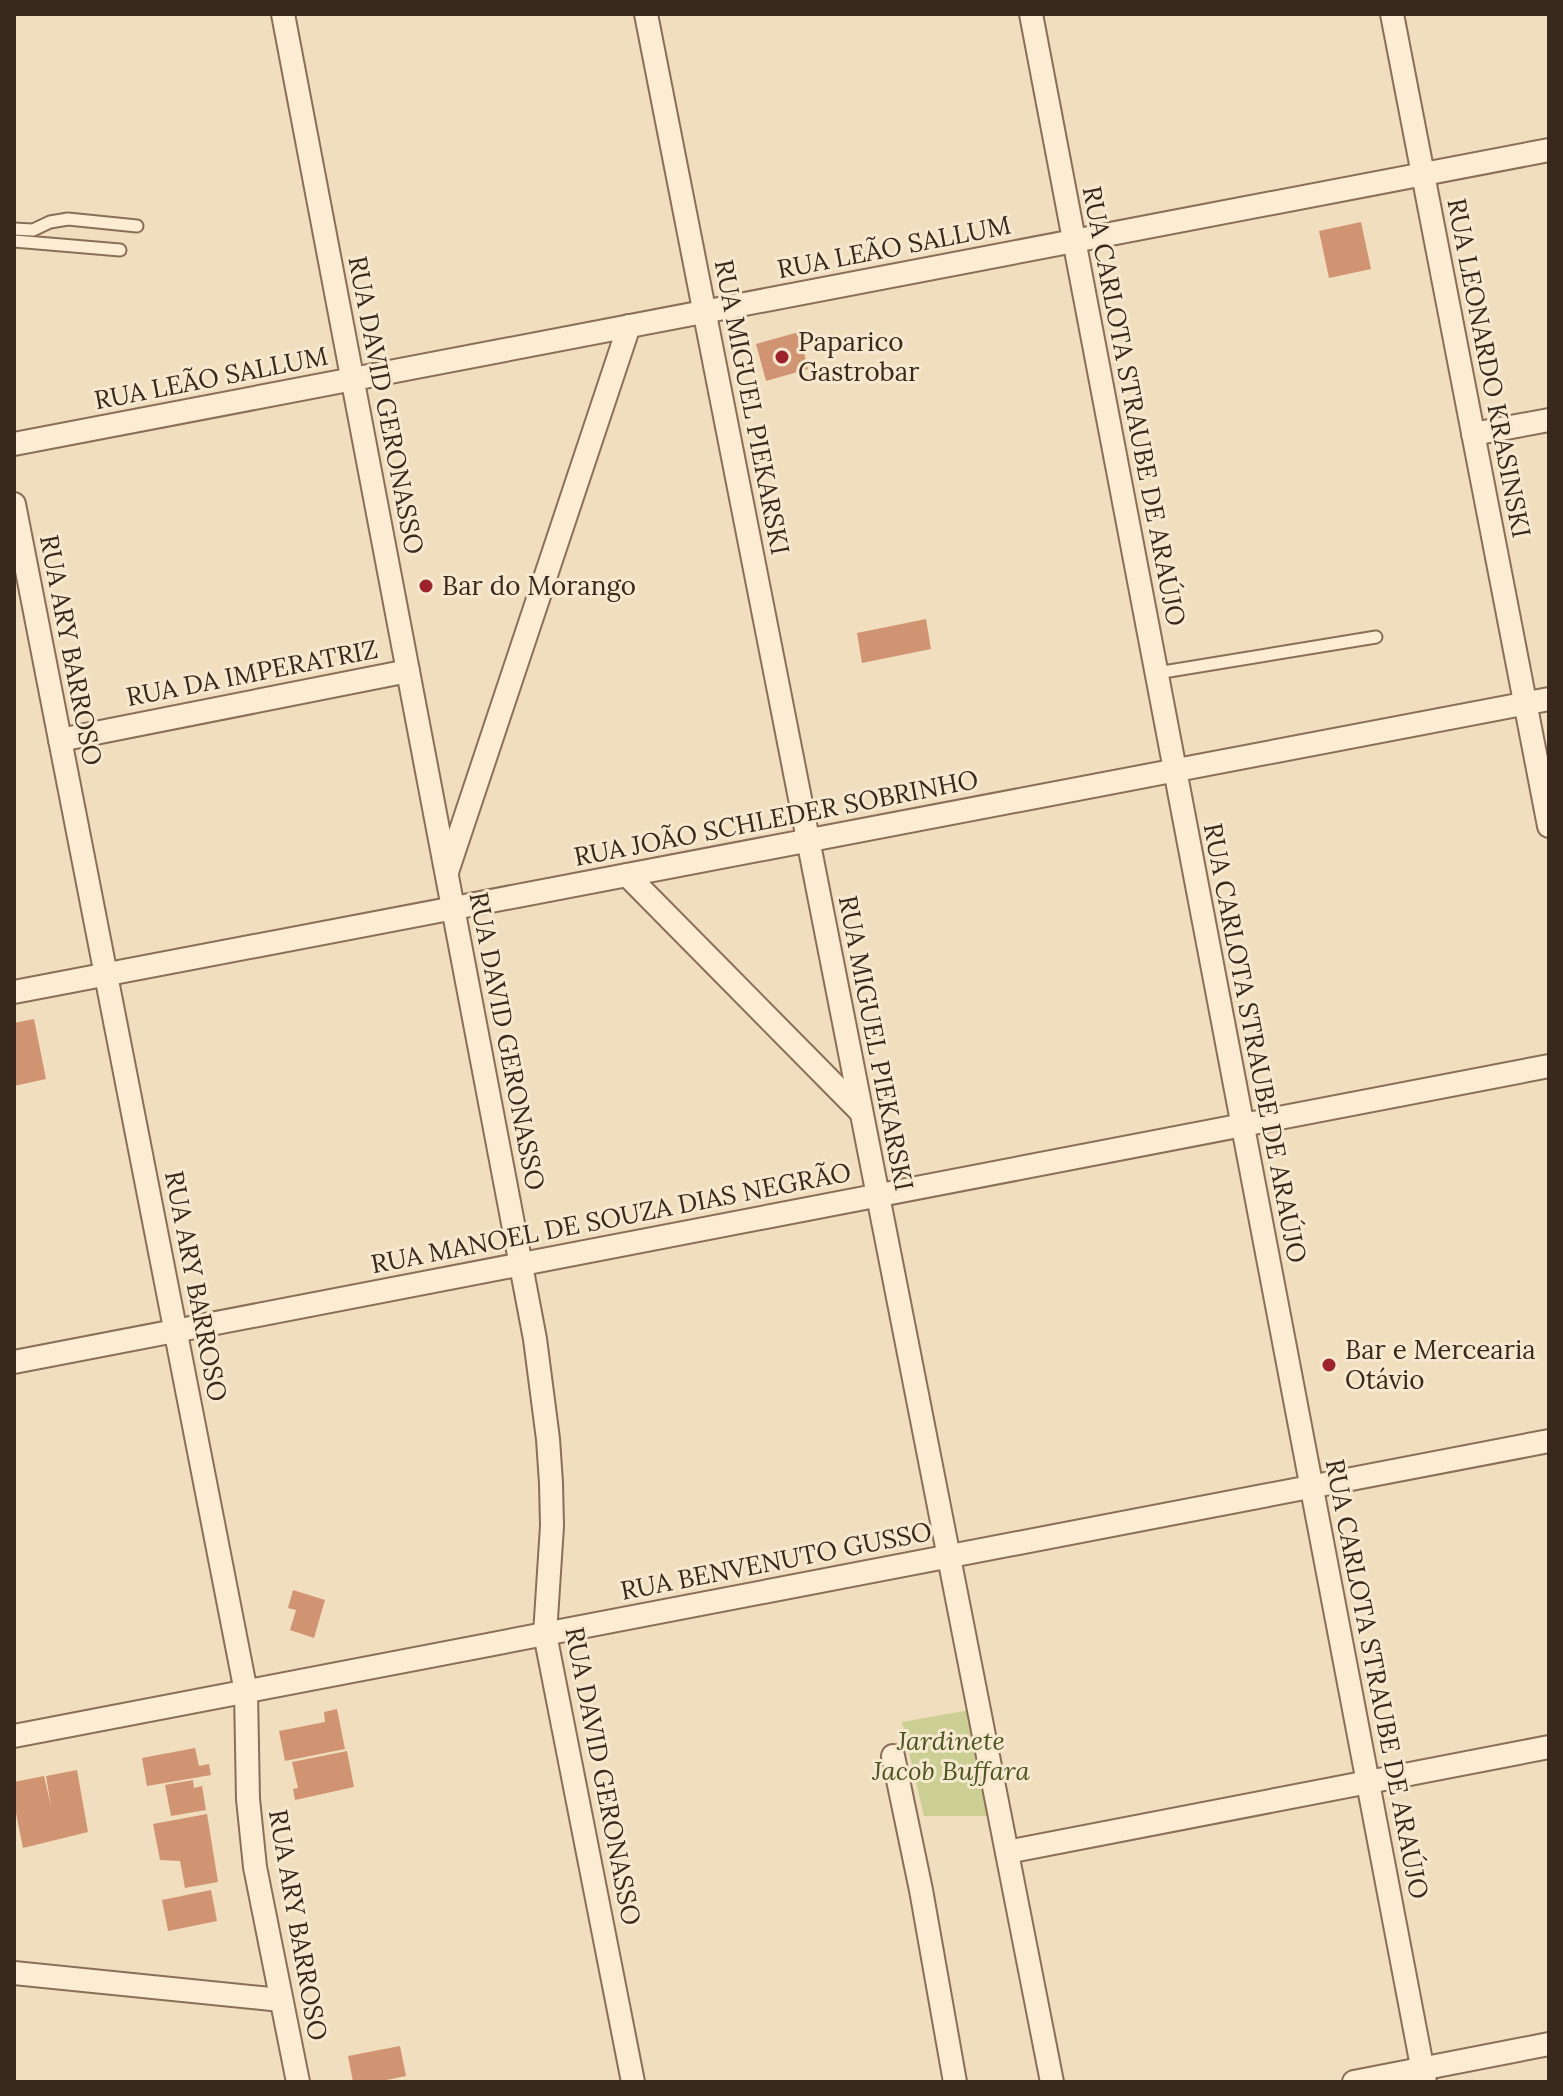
<svg xmlns="http://www.w3.org/2000/svg" width="1563" height="2096" viewBox="0 0 1563 2096" font-family="Lora,serif">
<rect width="100%" height="100%" fill="#f0debf"/>
<polygon fill="#cccf93" points="981,1708 1005,1816 924,1816 902,1722"/>
<g fill="#d19473">
<polygon points="1361,222 1371,269 1329,278 1319,231"/>
<polygon points="799,332 808,369 766,381 756,344"/>
<polygon points="926,619 931,649 862,663 857,633"/>
<polygon points="34,1019 46,1079 14,1086 14,1023"/>
<polygon points="293,1590 325,1600 314,1638 290,1630 296,1610 288,1608"/>
<polygon points="337,1709 345,1749 285,1761 279,1731 325,1722 324,1712"/>
<polygon points="195,1748 199,1766 209,1764 211,1775 147,1786 142,1758"/>
<polygon points="347,1751 354,1787 295,1800 293,1789 298,1788 292,1762"/>
<polygon points="77,1770 88,1832 23,1848 14,1803 14,1782 44,1776 51,1806 46,1776"/>
<polygon points="193,1780 194,1788 202,1786 206,1810 171,1816 165,1785"/>
<polygon points="207,1814 218,1882 185,1888 180,1861 160,1860 153,1824"/>
<polygon points="211,1890 217,1921 168,1931 162,1900"/>
<polygon points="400,2046 406,2076 377,2082 353,2082 348,2056"/>
</g>
<g fill="none" stroke-linecap="round" stroke-linejoin="round">
<defs>
<g id="lane">
<polyline points="14,229 33,230 50,222 68,219 137,226"/>
<polyline points="14,241 120,250"/>
<polyline points="1157,673 1376,637"/>
</g>
<g id="street">
<polyline points="283,14 535,1339 548,1439 551,1483 552,1526 545,1634 633,2082"/>
<polyline points="646,14 1052,2082"/>
<polyline points="1031,14 1425,2082"/>
<polyline points="1392,14 1549,826"/>
<polyline points="1473,434 1549,420"/>
<polyline points="14,444 1549,150"/>
<polyline points="14,504 246,1692 248,1799 255,1867 298,2082"/>
<polyline points="60,740 408,671"/>
<polyline points="447,872 629,326"/>
<polyline points="627,875 861,1112"/>
<polyline points="14,992 1549,699"/>
<polyline points="14,1362 1549,1066"/>
<polyline points="14,1736 1549,1441"/>
<polyline points="893,1756 921,1890 955,2082"/>
<polyline points="1007,1852 1549,1747"/>
<polyline points="14,1973 281,2000"/>
<polyline points="1354,2082 1549,2044"/>
</g>
</defs>
<use href="#lane" stroke="#8a6e57" stroke-width="15"/>
<use href="#street" stroke="#8a6e57" stroke-width="26"/>
<use href="#lane" stroke="#fbecd3" stroke-width="11"/>
<use href="#street" stroke="#fbecd3" stroke-width="22"/>
</g>
<g fill="#9c232c" stroke="#f7e9cf" stroke-width="3">
<circle cx="782" cy="357" r="8"/>
<circle cx="426" cy="586" r="8"/>
<circle cx="1329" cy="1365" r="8"/>
</g>
<g text-anchor="middle" stroke-width="6" stroke-linejoin="round" paint-order="stroke">
<g font-size="26" fill="#39281c" stroke="#f7e9cf">
<text transform="translate(894 247) rotate(-11)" y="9">RUA LEÃO SALLUM</text>
<text transform="translate(1489 368) rotate(79)" y="9">RUA LEONARDO KRASINSKI</text>
<text transform="translate(211 378) rotate(-11)" y="9">RUA LEÃO SALLUM</text>
<text transform="translate(386 405) rotate(79)" y="9">RUA DAVID GERONASSO</text>
<text transform="translate(1134 406) rotate(79)" y="9">RUA CARLOTA STRAUBE DE ARAÚJO</text>
<text transform="translate(752 407) rotate(79)" y="9">RUA MIGUEL PIEKARSKI</text>
<text transform="translate(71 650) rotate(79)" y="9">RUA ARY BARROSO</text>
<text transform="translate(252 673) rotate(-11)" y="9">RUA DA IMPERATRIZ</text>
<text transform="translate(776 818) rotate(-11)" y="9">RUA JOÃO SCHLEDER SOBRINHO</text>
<text transform="translate(507 1041) rotate(79)" y="9">RUA DAVID GERONASSO</text>
<text transform="translate(876 1043) rotate(79)" y="9">RUA MIGUEL PIEKARSKI</text>
<text transform="translate(1255 1043) rotate(79)" y="9">RUA CARLOTA STRAUBE DE ARAÚJO</text>
<text transform="translate(611 1218) rotate(-11)" y="9">RUA MANOEL DE SOUZA DIAS NEGRÃO</text>
<text transform="translate(196 1286) rotate(79)" y="9">RUA ARY BARROSO</text>
<text transform="translate(776 1561) rotate(-11)" y="9">RUA BENVENUTO GUSSO</text>
<text transform="translate(1377 1679) rotate(79)" y="9">RUA CARLOTA STRAUBE DE ARAÚJO</text>
<text transform="translate(603 1776) rotate(79)" y="9">RUA DAVID GERONASSO</text>
<text transform="translate(298 1925) rotate(80)" y="9">RUA ARY BARROSO</text>
</g>
<g font-size="26" fill="#39281c" stroke="#f7e9cf" text-anchor="start">
<text x="798" y="351">Paparico<tspan x="798" dy="30">Gastrobar</tspan></text>
<text x="442" y="595">Bar do Morango</text>
<text x="1345" y="1359">Bar e Mercearia<tspan x="1345" dy="30">Otávio</tspan></text>
</g>
<g font-size="26" font-style="italic" fill="#4d5621" stroke="#f7e9cf">
<text x="951" y="1750">Jardinete<tspan x="951" dy="30">Jacob Buffara</tspan></text>
</g>
</g>
<rect width="1563" height="2096" fill="none" stroke="#39281c" stroke-width="32"/>
</svg>
